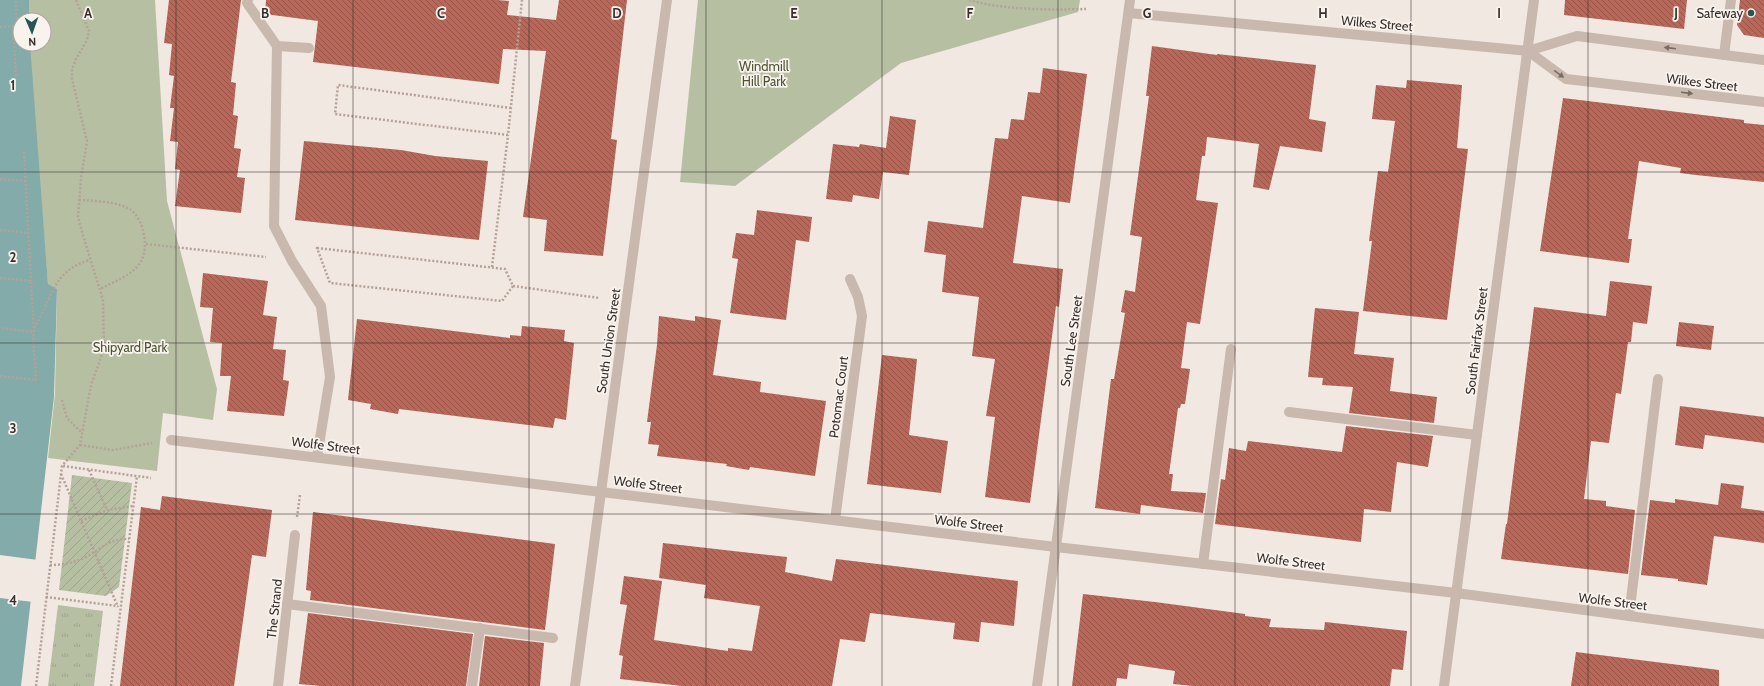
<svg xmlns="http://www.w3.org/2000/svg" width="1764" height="686" viewBox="0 0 1764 686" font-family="Cabin,sans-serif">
<defs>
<pattern id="grass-tufts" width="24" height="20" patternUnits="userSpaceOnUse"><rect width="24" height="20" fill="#b7bfa3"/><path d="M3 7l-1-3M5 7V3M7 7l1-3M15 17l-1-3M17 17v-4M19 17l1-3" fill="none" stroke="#9ea48c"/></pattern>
<pattern id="garden-furrows" width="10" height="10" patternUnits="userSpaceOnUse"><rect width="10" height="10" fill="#b7bfa3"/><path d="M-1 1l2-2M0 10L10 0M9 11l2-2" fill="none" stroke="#9ea48c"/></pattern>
<pattern id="building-back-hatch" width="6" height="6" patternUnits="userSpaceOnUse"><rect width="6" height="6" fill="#b86758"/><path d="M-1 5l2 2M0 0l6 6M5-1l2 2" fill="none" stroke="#975549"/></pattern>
</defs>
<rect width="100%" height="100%" fill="#f1e8e1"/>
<polygon fill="url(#grass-tufts)" points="58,605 103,611 94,686 48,686"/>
<g fill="#b7bfa3">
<polygon points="29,0 155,0 167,201 217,389 213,420 163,413 157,471 48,458 55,394 57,289 48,285 30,61 30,44 44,44 44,20 29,20"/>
<polygon points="698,0 1080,0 1078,12 901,63 735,186 680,182"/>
</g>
<polygon fill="url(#garden-furrows)" points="72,475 132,483 119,587 106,596 59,590"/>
<polygon fill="#83aba9" points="0,0 29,0 29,20 20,20 20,44 30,44 48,284 57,289 54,397 21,686 0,686"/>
<polygon fill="#f1e8e1" points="0,555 38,560 33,602 0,598"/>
<g fill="url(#building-back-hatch)">
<polygon points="169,0 241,0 231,82 236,83 233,115 238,116 234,148 241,149 237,177 245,178 241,213 175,206 180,170 175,169 178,142 170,141 174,108 170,108 174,76 169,75 172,44 164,43"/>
<polygon points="266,0 497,0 509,1 507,15 556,20 559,0 627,0 611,139 617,140 603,256 544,251 547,220 523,217 546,51 503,49 499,84 313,62 318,21 265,14"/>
<polygon points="1565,0 1687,0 1684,29 1564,15"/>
<polygon points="1740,0 1764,0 1764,38 1744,35 1737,25"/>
<polygon points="1152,46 1217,55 1217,54 1316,65 1309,119 1326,122 1322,152 1280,146 1269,190 1253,187 1259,144 1207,137 1205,156 1202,156 1196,200 1218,203 1200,324 1187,322 1181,368 1190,369 1185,404 1181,404 1180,408 1178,408 1169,474 1173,474 1171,491 1206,493 1203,513 1141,505 1140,514 1095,508 1111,379 1114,379 1125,313 1121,312 1125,290 1135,292 1142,237 1130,235 1149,96 1146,96"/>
<polygon points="1043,68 1087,74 1070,203 1022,196 1013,263 1063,269 1059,307 1056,306 1030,503 985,497 995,417 986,416 995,359 972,356 979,297 942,292 946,255 924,252 928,221 983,228 995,138 1008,139 1011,119 1024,120 1028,92 1040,93"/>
<polygon points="1407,80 1462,85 1457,148 1468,149 1447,320 1363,311 1372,241 1369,241 1378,171 1388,172 1395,121 1372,119 1376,85 1406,88"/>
<polygon points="1563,98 1744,120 1744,123 1764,125 1764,182 1696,175 1680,173 1681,168 1639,161 1628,239 1632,239 1629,263 1540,251"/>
<polygon points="890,116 916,120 909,175 883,172 879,199 853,195 852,202 826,199 833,144 859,147 860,144 886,148"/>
<polygon points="304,141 401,150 435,156 488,161 479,240 295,220"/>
<polygon points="757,210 812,217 809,242 796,240 786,320 730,313 738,259 732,258 736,233 754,235"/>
<polygon points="203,273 268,281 263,315 277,317 273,349 286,350 283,380 289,381 284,416 227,411 231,376 220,376 222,343 210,342 213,308 200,307"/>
<polygon points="1610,281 1652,286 1647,324 1633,322 1631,342 1628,342 1621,394 1616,393 1609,443 1591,441 1584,499 1606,501 1606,506 1635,510 1628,574 1501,559 1506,524 1507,524 1534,307 1606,316"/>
<polygon points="1315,308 1359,312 1354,354 1394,358 1390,391 1437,397 1434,423 1349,413 1353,387 1322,385 1323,378 1308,377"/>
<polygon points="659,316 695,321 695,316 721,320 713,375 761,382 760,392 826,401 815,476 750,467 749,470 726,466 727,464 657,456 659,445 648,444 651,422 647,422 657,345"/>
<polygon points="357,319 510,338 510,335 521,336 522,326 565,330 564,341 574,343 566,420 555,418 553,428 399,409 398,414 370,409 371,404 348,400"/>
<polygon points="1679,322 1714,326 1711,350 1676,346"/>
<polygon points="882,355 917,359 909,435 948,441 941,493 867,484"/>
<polygon points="1680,406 1764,417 1764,443 1705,435 1703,449 1675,445"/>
<polygon points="1346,426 1433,436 1428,467 1397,462 1391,512 1364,509 1361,542 1215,524 1221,479 1225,480 1229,448 1246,451 1248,441 1342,452"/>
<polygon points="1721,483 1744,486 1741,508 1764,511 1764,543 1714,536 1707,585 1678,581 1678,579 1641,575 1650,500 1675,503 1675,499 1718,505"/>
<polygon points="162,496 272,510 266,557 252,555 234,686 120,686 141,507 160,510"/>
<polygon points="313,512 555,544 545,630 310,600 311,591 306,590"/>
<polygon points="663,543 787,557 785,572 832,581 836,559 1018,581 1014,626 981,622 979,642 953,639 955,623 870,613 865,642 840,639 832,686 682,686 620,679 623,656 619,655 627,605 620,604 624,576 662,581 654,640 728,651 728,648 752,651 760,606 704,598 706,585 659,578"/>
<polygon points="1083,594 1155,602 1245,614 1245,616 1271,619 1269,627 1324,630 1325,622 1407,631 1403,670 1392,669 1390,686 1193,686 1173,684 1175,671 1129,664 1127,679 1117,678 1116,686 1072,686"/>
<polygon points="308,613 473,634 466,686 321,686 299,684"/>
<polygon points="485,636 544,643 540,686 479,686"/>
<polygon points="1576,652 1719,670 1719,686 1571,686"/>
</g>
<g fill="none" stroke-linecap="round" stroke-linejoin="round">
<g stroke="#b4a298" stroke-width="2.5" stroke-dasharray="2 2" stroke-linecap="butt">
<path d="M 969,0 C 1003,10 1050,10 1086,9"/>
<polyline points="13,26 16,76"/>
<polyline points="0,27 17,26 16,0"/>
<polyline points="511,108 338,85 335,114 508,135 522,0"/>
<polyline points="24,152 31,281"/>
<polyline points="0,179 25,181"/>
<path d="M 79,200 C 96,201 114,201 130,209 C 135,212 142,224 143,230 C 152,268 128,275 100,289"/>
<polyline points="0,230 29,233"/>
<polyline points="146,244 266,257"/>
<polygon points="317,248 505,269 513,286 502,301 330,283"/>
<polyline points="492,267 508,135"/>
<polyline points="0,278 31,281 34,332 0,328"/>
<polyline points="513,286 599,298"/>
<path d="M 0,376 L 36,380 C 36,368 32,342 34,331 C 36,324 41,316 44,309 C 55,284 62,268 90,260"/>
<polyline points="62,400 67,418 81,432"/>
<polyline points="80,445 113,450 152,443"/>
<polyline points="63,466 151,478"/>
<polyline points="89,470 107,510"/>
<polyline points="61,474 118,607"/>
<polyline points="297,517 300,495"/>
<polyline points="81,521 107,510 133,506"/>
<path d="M 50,565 C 62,565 73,563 84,558 C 100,550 109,538 129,539"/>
<polyline points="46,597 118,606"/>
<polyline points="36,686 62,466 80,445 91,385 104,349 103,300 82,232 78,217 81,178 87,141 72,79 72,69 76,59 87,40 89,31 76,0"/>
<polyline points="111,686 137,476"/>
</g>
<g stroke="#c8b8ae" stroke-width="10">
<polyline points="248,0 247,3 277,46 274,226 292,261 321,306 330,377 317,457"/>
<polyline points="277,46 309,48"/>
<polyline points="1724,55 1731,0"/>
<polyline points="1289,412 1477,435"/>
<polyline points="1203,564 1231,349"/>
<polyline points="1629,616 1658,379"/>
<polyline points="472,686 476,656"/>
</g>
<g stroke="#c8b8ae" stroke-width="10">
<polyline points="287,604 553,638"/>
<polyline points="476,656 480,628"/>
<polyline points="278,686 295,535"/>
</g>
<g stroke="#c8b8ae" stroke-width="10">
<polyline points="1129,13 1528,51 1577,36 1764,60"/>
<polyline points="1528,51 1566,79 1764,102"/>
<polyline points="171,440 1056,547 1456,593 1764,634"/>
<polyline points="835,520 862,316 858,297 850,279"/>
<polyline points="1037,686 1130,0"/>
<polyline points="1444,686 1534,0"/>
</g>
<polyline stroke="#c8b8ae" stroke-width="10" points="575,686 667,0"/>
</g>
<defs><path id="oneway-solid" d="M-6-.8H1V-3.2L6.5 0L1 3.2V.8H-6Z"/></defs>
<g fill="#796c66">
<use href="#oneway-solid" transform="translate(1670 48) rotate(-173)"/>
<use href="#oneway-solid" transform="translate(1559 74) rotate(36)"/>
<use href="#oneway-solid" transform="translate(1687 93) rotate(7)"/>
</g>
<path fill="none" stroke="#382e2c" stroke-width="1" stroke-opacity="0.55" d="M 176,0 L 176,686M 353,0 L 353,686M 529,0 L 529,686M 706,0 L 706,686M 882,0 L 882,686M 1058,0 L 1058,686M 1235,0 L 1235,686M 1411,0 L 1411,686M 1588,0 L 1588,686M 0,172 L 1764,172M 0,343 L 1764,343M 0,514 L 1764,514"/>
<circle fill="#265554" stroke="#f9f3ed" stroke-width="1.5" cx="1751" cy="13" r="4"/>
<g text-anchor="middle" stroke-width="3.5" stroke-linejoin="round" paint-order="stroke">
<g font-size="13" fill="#382e2c" stroke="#f9f3ed" text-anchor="end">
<text x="1743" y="18">Safeway</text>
</g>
<g font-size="13" fill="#382e2c" stroke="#f9f3ed">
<text transform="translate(1377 23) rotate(5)" y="5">Wilkes Street</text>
<text transform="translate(1702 82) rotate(7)" y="5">Wilkes Street</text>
<text transform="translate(608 341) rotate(-82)" y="5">South Union Street</text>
<text transform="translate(1071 341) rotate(-82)" y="5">South Lee Street</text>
<text transform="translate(1476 341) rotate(-83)" y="5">South Fairfax Street</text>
<text transform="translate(838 397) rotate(-83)" y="5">Potomac Court</text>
<text transform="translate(326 445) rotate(7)" y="5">Wolfe Street</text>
<text transform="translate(648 484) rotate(7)" y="5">Wolfe Street</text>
<text transform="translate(969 523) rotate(7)" y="5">Wolfe Street</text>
<text transform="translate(1291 561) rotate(7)" y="5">Wolfe Street</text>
<text transform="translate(1613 601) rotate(7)" y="5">Wolfe Street</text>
<text transform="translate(274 609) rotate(-84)" y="5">The Strand</text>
</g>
<g font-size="13" fill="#4a5332" stroke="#f9f3ed">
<text x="764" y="71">Windmill<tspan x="764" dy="15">Hill Park</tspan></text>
<text x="130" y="352">Shipyard Park</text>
</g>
</g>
<g font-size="13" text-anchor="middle" font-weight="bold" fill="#382e2c" stroke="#f9f3ed" stroke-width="3.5" stroke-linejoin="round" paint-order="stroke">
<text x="88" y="18">A</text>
<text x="265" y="18">B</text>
<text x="441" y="18">C</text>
<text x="617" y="18">D</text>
<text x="794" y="18">E</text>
<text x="970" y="18">F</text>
<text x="1147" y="18">G</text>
<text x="1323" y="18">H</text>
<text x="1499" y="18">I</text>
<text x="1676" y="18">J</text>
<text x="13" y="90">1</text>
<text x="13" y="262">2</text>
<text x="13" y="433">3</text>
<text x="13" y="605">4</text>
</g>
<g transform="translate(32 32) rotate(178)"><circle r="19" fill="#f9f3ed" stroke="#aca4a0"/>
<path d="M0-3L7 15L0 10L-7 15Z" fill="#265554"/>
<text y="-6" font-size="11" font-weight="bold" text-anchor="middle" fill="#382e2c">N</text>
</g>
</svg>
